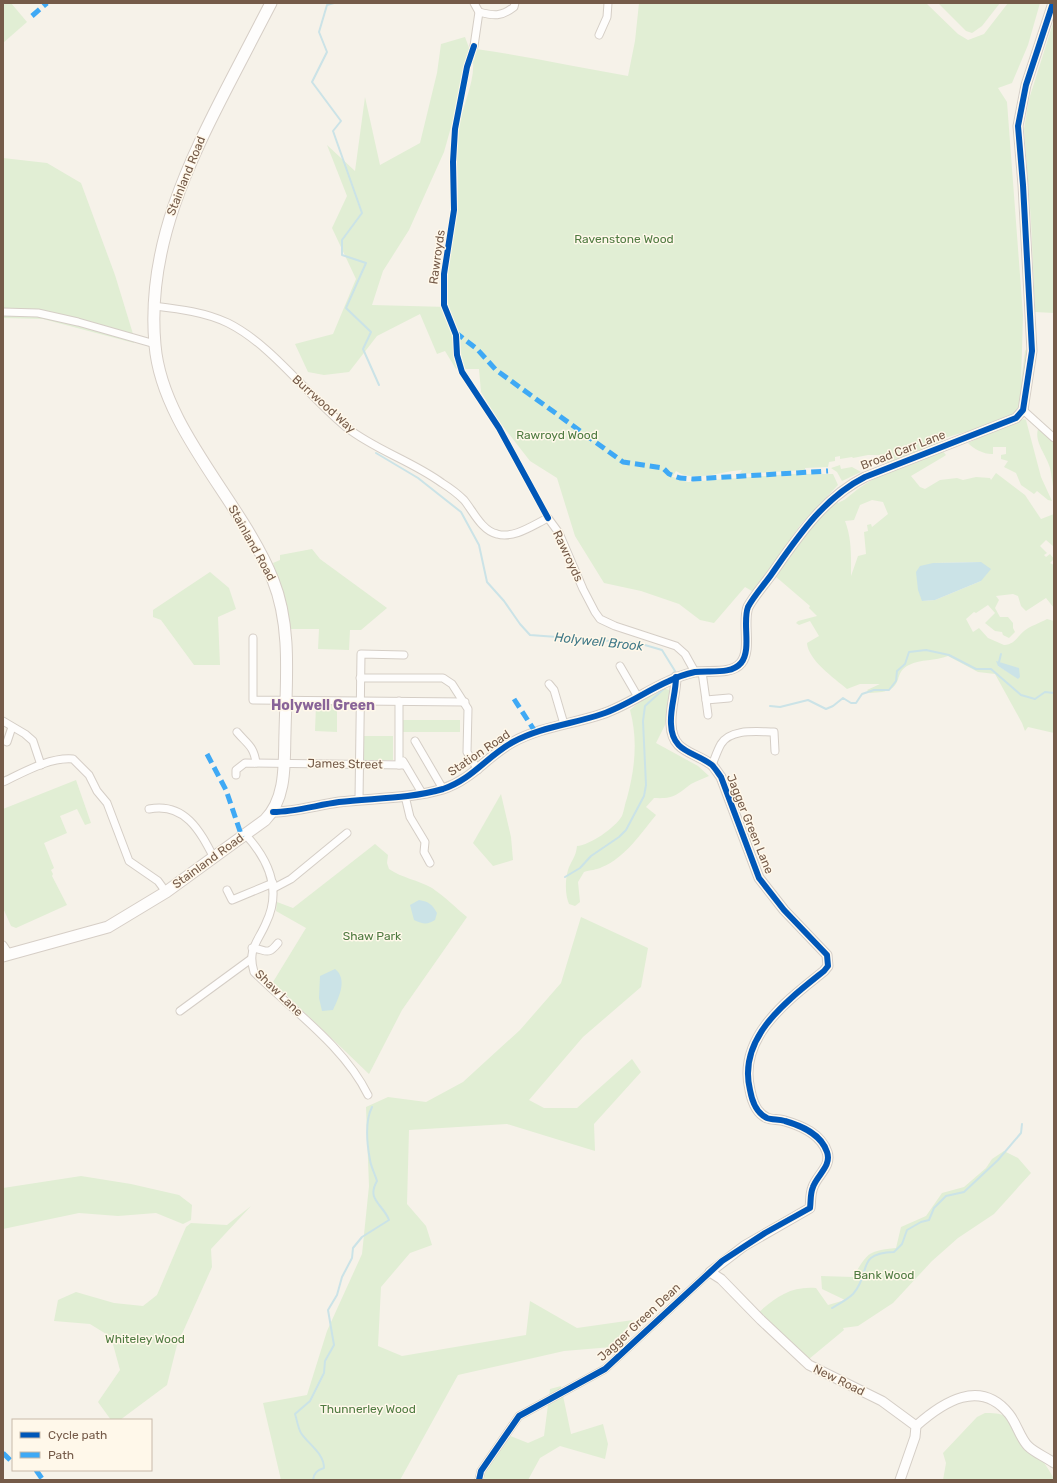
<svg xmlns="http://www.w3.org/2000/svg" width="1057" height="1483" viewBox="0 0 1057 1483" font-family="Rubik,sans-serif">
<rect width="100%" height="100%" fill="#f6f2e9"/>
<g fill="#e1eed4" fill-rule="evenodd">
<polygon points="3,3 11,3 27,22 3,43"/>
<path d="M 639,3 L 926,3 L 958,34 L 968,40 L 984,34 L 1008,3 L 1040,3 L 1028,45 L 1012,83 L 998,88 L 1007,102 L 1023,315 L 1021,383 L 1025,351 L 1030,344 L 1020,413 L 982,427 L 948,437 L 928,449 L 887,464 L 879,455 L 868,455 L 853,458 L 852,457 L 840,459 L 840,456 L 835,457 L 835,461 L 829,462 L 828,467 L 805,468 L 805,470 L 742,474 L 740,473 L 742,470 C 722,471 693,483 676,471 L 673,476 L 670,476 L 688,482 L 789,474 L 833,474 L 838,485 L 801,524 L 759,584 L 752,591 L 745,587 L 714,623 L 700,620 L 679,604 L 641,591 L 604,583 L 575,536 L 557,478 L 530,461 L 498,420 L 481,392 L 479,369 L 456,369 L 445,351 L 437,354 L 420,314 L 377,336 L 349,372 L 324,375 L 308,372 L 295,344 L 333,334 L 356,279 L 332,228 L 347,196 L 327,145 L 355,171 L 365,97 L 380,165 L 420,143 L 437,73 L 441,44 L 465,37 L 474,61 L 476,49 C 527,56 577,67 628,76 L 635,41 ZM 473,62 C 475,81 462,108 458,129 C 454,153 460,178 457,202 C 454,237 440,272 448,307 L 372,305 L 383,271 L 409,230 L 444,152 L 462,88 Z"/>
<polygon points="938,3 1000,3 982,26 972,33 966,31"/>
<polygon points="1054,20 1054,313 1035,312 1031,221 1024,129 1029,99"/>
<polygon points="3,158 47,163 81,183 115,275 133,334 134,343 43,319 3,318"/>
<path d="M 1024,419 L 1026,420 L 1041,477 L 1052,501 L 1048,500 L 1037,491 L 1034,494 L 1021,485 L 1016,473 L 1004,467 L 1008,461 L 1001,459 L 1001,455 L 1006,454 L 1006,447 L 993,447 L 993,454 C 986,455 973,449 968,443 L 997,429 Z"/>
<path d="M 1038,429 L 1054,441 L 1054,491 C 1052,483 1052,476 1050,468 C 1047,456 1034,442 1038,429 Z"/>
<path d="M 942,450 L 946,455 L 943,457 L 911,476 L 920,487 L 925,489 L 940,480 L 957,478 L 963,480 L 976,477 L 990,478 L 991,480 L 996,473 L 1025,495 L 1041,519 L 1054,514 L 1054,545 L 1053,546 L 1046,540 L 1040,546 L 1047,553 L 1044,555 L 1046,557 L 1050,554 L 1054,559 L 1050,563 L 1054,565 L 1054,608 L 1046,598 L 1026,611 L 1021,606 L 1018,596 L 1013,594 L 996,596 L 999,600 L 995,608 L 1000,617 L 1008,617 L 1013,623 L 1013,628 L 1015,632 L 1009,638 L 1003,635 L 1002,632 L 995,631 L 985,623 L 995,613 L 988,605 L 976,613 L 974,612 L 966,619 L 973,632 L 979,628 L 988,638 L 1004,645 C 1015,644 1016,638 1024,631 C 1030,626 1040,623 1047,619 L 1054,621 L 1054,733 L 1028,727 L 1025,731 L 1022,723 L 995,674 L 978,672 L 948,656 C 935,661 921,659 909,665 C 890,674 909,692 870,693 L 867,690 L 880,684 L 860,684 L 847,689 C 834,678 808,660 807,643 L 819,636 L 810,621 L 799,625 L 796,623 L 798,621 L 817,616 L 809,608 L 810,606 L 775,576 L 807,530 L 837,501 L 838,503 C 841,501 845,500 848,497 C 876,473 909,462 942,450 ZM 872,500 L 883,502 L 888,514 L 872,527 L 871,524 L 867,525 L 868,531 L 864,532 L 866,554 L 858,556 L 851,576 C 851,557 852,539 845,521 L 854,520 L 860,505 ZM 981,562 L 981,581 L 935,600 L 922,601 L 933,563 ZM 998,666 L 1019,668 L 1018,678 Z"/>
<polygon points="840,465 841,469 852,467 861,472 842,481 837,472 831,468"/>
<polygon points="312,549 320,559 387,608 361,630 350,630 349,650 318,649 319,629 290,629 287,608 273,563 280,560 280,555"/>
<polygon points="210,572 229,588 236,609 218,617 220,665 194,665 161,620 153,617 153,610"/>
<path d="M 663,688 L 672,691 L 665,725 L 656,743 L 698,766 L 709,776 C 703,779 696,781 691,784 C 676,795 675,799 654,798 L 646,807 L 656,815 C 641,833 625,858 602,867 C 597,870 590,870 584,872 L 578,882 L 580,902 L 575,906 L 569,904 C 565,895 565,880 568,870 C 571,861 576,857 577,846 C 590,845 615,828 622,816 C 624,811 625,803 627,798 C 635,769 638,739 630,710 L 638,703 Z"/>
<polygon points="316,705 337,705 337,732 315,731"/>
<rect x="402" y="720" width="58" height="12"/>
<rect x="364" y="736" width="29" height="24"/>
<polygon points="76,780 91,823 85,825 77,809 60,816 67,833 44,843 54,868 51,870 53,874 52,876 67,905 16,928 11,926 3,908 3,809"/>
<polygon points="501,794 511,837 513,860 493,866 473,843"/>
<path d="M 375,844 L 388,855 L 387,863 L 389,869 C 402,878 418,880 432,888 C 444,896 455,907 467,917 L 402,1010 L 369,1074 L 273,982 L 306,928 L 276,911 L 277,902 L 293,908 Z"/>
<polygon points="581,917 648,948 641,987 583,1037 529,1100 544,1108 577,1108 632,1059 641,1072 594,1124 595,1151 507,1124 409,1130 407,1204 426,1226 432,1245 410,1253 381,1287 378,1346 402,1356 526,1335 530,1301 577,1328 633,1320 612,1347 564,1351 458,1375 400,1480 281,1480 263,1403 307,1395 327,1331 362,1254 369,1186 366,1107 388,1097 426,1102 463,1082 520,1030 561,983"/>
<path d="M 1004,1151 L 1018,1158 L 1031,1173 L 994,1214 L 958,1238 L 932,1261 L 893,1303 L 858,1326 L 843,1328 L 844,1330 L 809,1359 L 759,1312 C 777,1296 792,1286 816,1288 L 828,1305 L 845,1300 L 822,1289 L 821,1276 L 853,1277 C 868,1253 867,1251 896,1248 L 901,1227 L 926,1216 L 942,1193 L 964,1187 L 986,1168 L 992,1159 Z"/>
<polygon points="81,1176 131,1184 179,1195 192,1205 191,1220 183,1224 156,1213 118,1216 79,1213 3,1229 3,1188"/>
<polygon points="251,1206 211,1249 212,1267 177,1345 167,1385 120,1420 111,1420 98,1402 120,1370 111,1337 90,1324 54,1321 58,1300 76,1292 114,1303 143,1306 157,1295 186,1227 191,1223 227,1225"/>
<polygon points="561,1386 571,1434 603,1424 608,1444 605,1459 560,1446 540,1458 528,1480 474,1480 481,1464 503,1433 528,1443 544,1436 550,1389"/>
<path d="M 985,1413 C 992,1413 1001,1413 1007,1417 C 1016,1425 1052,1470 1054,1480 L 943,1480 L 946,1463 L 943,1453 L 977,1417 Z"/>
</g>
<g fill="#cbe3e7">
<polygon points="981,562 991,569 981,581 935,600 922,601 918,590 916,572 920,566 933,563"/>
<polygon points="996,661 1019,668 1020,677 1018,679 998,666"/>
<path d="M 419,900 C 429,902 432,904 437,913 L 435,920 C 427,925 423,924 414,920 L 410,905 Z"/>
<path d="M 335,969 C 348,979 339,997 333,1010 L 322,1011 L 319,998 L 320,976 Z"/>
</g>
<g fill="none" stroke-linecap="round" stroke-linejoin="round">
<g stroke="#cbe3e7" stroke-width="2">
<polyline points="334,3 327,5 319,32 327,52 312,82 341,121 333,131 362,213 342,240 342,255 366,263 346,308 371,332 363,349 379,385"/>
<polyline points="376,453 418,478 461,512 479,545 487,582 504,601 520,624 530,635 638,643 662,650 675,671 672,675"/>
<polyline points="999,662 1001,654"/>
<polyline points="770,706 780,707 808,700 826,709 833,706 843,698 851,703 856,703 862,694 874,690 889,690 896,681 897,671 905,664 909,652 926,650 949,655 976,669 991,669 1021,695 1035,699 1045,692 1054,693"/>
<polyline points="565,877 580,868 591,856 619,837 626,830 644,796 646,785 643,721 645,706 667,686"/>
<path d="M 832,1308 C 839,1304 848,1299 853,1294 C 872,1273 855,1253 894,1252 L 902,1244 L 907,1230 L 921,1222 L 929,1220 L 934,1208 L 946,1196 L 964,1192 L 998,1160 L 1021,1133 L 1022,1124"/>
<path d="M 313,1480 C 314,1473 317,1470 324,1468 C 324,1453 308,1444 301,1433 C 298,1428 297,1420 295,1414 L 310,1401 L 324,1373 L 325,1361 L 334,1345 L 328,1310 L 337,1295 L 342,1277 L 352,1258 L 353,1248 L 362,1237 L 389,1220 C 383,1204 366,1200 377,1181 C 375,1174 371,1167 370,1160 C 367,1144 365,1121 372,1107"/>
</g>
<defs>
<g id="minor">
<path d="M 479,12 C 494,16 501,17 514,7 L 515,3"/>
<polyline points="599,35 607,17 608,3"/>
<polyline points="474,46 479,12 474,3"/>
<path d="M 154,306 C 179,309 205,312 228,323 C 272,345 307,395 346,427 C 375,450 412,461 442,483 C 450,488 458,494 464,500 C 473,511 482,531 497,534 C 514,539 533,525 548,518 L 559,533 L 583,589 L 595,612 L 600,619 L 615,626 L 676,646 L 685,654 L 695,672"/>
<polyline points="3,312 38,313 78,322 155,344"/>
<polyline points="1023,410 1054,438"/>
<polyline points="253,638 253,700 465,702"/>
<polyline points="620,666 638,697"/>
<polyline points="702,672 706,700 729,698"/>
<polyline points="360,678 443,678 452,684 468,709 467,752 478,770"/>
<polyline points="549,684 554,690 564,724"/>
<polyline points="706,700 708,715"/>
<polyline points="3,721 25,734 33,741 41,765"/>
<path d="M 237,732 C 247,744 254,746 256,763"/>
<polyline points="415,741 443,789"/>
<polyline points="7,742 12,727"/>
<polyline points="403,761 422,793"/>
<polyline points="399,765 399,701"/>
<path d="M 712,765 C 715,758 717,751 721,744 C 731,728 758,732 774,732 L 775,751"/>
<polyline points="236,775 236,770 245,763 405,765"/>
<path d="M 3,782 C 24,772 50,757 73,759 L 89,775 L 97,791 L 107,803 L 129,861 L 158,881 L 166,892"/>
<polyline points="405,796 410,817 425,842 424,852 430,863"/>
<polyline points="359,800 361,654 404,655"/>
<path d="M 149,809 C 185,802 200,831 214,858"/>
<path d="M 245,834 C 269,860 282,890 266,923 C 258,942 247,949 254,972 C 292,1010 344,1046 368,1095"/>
<polyline points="274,888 291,879 347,833"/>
<polyline points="227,890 232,900 273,883"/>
<polyline points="3,945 9,954"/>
<path d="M 252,948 C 266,949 267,957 278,943"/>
<polyline points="180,1011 251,959"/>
<polyline points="479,1480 481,1471 519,1416 605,1369 710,1272"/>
</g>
<g id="tertiary">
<path d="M 676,677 C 676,693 670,708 671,724 C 672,753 694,751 712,765 C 715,768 718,773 721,777 L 759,878 L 784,910 L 827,955 L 828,966 L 824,971 C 788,1000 737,1037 750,1090 C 752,1101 756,1113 767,1118 C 772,1120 779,1119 785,1121 C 802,1126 821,1134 827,1152 C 832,1166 817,1175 813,1187 C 810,1194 811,1201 810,1208 L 744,1246 L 710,1272 L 721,1279 L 761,1320 L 809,1365 L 882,1401 L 916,1426 L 915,1437 L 900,1480"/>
<path d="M 273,812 C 295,812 317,805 339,802 C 373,798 409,799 443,789 C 473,779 487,756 513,742 C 540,727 573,724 602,714 C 626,706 646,691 669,681 C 677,677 686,674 695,672 C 709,670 731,675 741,663 C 752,650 742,622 748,607 C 754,596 763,586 771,575 C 797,538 823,498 865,477 L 1016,418 L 1023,410 L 1032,351 L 1023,185 L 1018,126 L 1026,85 L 1053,3"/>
<path d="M 916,1426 C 943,1402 980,1378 1009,1414 C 1017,1424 1020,1438 1028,1446 C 1035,1453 1046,1457 1054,1463"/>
</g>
<path id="secondary" d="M 3,956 L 108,927 L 166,892 L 265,820 C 287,798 284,762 285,733 C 286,682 292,627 273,580 C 243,503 162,429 155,345 C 146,247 189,161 232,78 C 245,53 258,28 271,3"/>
</defs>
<use href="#minor" stroke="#d5cec6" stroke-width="9"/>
<use href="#tertiary" stroke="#d5cec6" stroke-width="11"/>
<use href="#secondary" stroke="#d6cec6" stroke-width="13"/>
<use href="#minor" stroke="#fefdfc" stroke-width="7"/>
<use href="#tertiary" stroke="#fefdfc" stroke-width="9"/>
<use href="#secondary" stroke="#fefdfc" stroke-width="11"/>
<g stroke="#3fa9f5" stroke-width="5" stroke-dasharray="10 5" stroke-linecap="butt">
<polyline points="32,16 47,3"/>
<polyline points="455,332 477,349 496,370 623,462 663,468 669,474 680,478 693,479 828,471"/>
<polyline points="514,699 536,733"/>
<polyline points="207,754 226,790 242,837"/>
<polyline points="3,1453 13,1463"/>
<polyline points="36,1470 43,1480"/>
</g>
<defs>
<g id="cycleway">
<polyline points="474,46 467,67 455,129 453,162 454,210 444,274 444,305 456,335 457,355 462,372 499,428 548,518"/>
<path d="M 273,812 C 295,812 317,805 339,802 C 373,798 409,799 443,789 C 473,779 487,756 513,742 C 540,727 573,724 602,714 C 626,706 646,691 669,681 C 677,677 686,674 695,672 C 709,670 731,675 741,663 C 752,650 742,622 748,607 C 754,596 763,586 771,575 C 797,538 823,498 865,477 L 1016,418 L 1023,410 L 1032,351 L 1023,185 L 1018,126 L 1026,85 L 1053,3"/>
<path d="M 479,1480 L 481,1471 L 519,1416 L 605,1369 L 722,1261 L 765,1233 L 810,1208 C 811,1201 810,1194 813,1187 C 817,1175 832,1166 827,1152 C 821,1134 802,1126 785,1121 C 779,1119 772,1120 767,1118 C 756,1113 752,1101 750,1090 C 737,1037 788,1000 824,971 L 828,966 L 827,955 L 784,910 L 759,878 L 721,777 C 718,773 715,768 712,765 C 694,751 672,753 671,724 C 670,708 676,693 676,677"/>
</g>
</defs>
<use href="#cycleway" stroke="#fff8ea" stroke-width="8"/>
<use href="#cycleway" stroke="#0057b8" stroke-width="6"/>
</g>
<g text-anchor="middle" stroke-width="3" stroke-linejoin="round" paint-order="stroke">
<g font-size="12" fill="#755b49" stroke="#fff8ea">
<text transform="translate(186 176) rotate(-68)" y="4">Stainland Road</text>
<text transform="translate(437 257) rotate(-82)" y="4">Rawroyds</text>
<text transform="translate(324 404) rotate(42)" y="4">Burrwood Way</text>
<text transform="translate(903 450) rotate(-21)" y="4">Broad Carr Lane</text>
<text transform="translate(252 543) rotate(61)" y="4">Stainland Road</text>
<text transform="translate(568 556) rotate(65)" y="4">Rawroyds</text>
<text transform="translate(479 753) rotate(-34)" y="4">Station Road</text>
<text transform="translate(345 764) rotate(1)" y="4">James Street</text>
<text transform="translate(750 824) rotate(68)" y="4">Jagger Green Lane</text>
<text transform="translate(208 861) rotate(-36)" y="4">Stainland Road</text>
<text transform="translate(279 993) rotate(44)" y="4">Shaw Lane</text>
<text transform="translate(639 1322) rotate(-43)" y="4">Jagger Green Dean</text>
<text transform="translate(839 1380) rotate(26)" y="4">New Road</text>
</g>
<g font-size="12" fill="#4f7b41" stroke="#fff8ea">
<text x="624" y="243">Ravenstone Wood</text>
<text x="557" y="439">Rawroyd Wood</text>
<text x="372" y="940">Shaw Park</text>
<text x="884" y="1279">Bank Wood</text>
<text x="145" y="1343">Whiteley Wood</text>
<text x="368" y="1413">Thunnerley Wood</text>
</g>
<g font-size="13" font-style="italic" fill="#427a89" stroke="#fff8ea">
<text transform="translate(599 641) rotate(6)" y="5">Holywell Brook</text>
</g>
<g font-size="14" font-weight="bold" fill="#896498" stroke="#fff8ea">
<text x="323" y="710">Holywell Green</text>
</g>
</g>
<rect width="1057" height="1483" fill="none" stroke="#755b49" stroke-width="8"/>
<rect x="12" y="1419" width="140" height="52" fill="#fff8ea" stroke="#c8b9aa"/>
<rect x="20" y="1432" width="20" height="6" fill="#0057b8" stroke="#c8b9aa"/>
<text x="48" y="1439" font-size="12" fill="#755b49">Cycle path</text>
<rect x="20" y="1452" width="20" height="6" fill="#3fa9f5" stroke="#c8b9aa"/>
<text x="48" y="1459" font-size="12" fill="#755b49">Path</text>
</svg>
